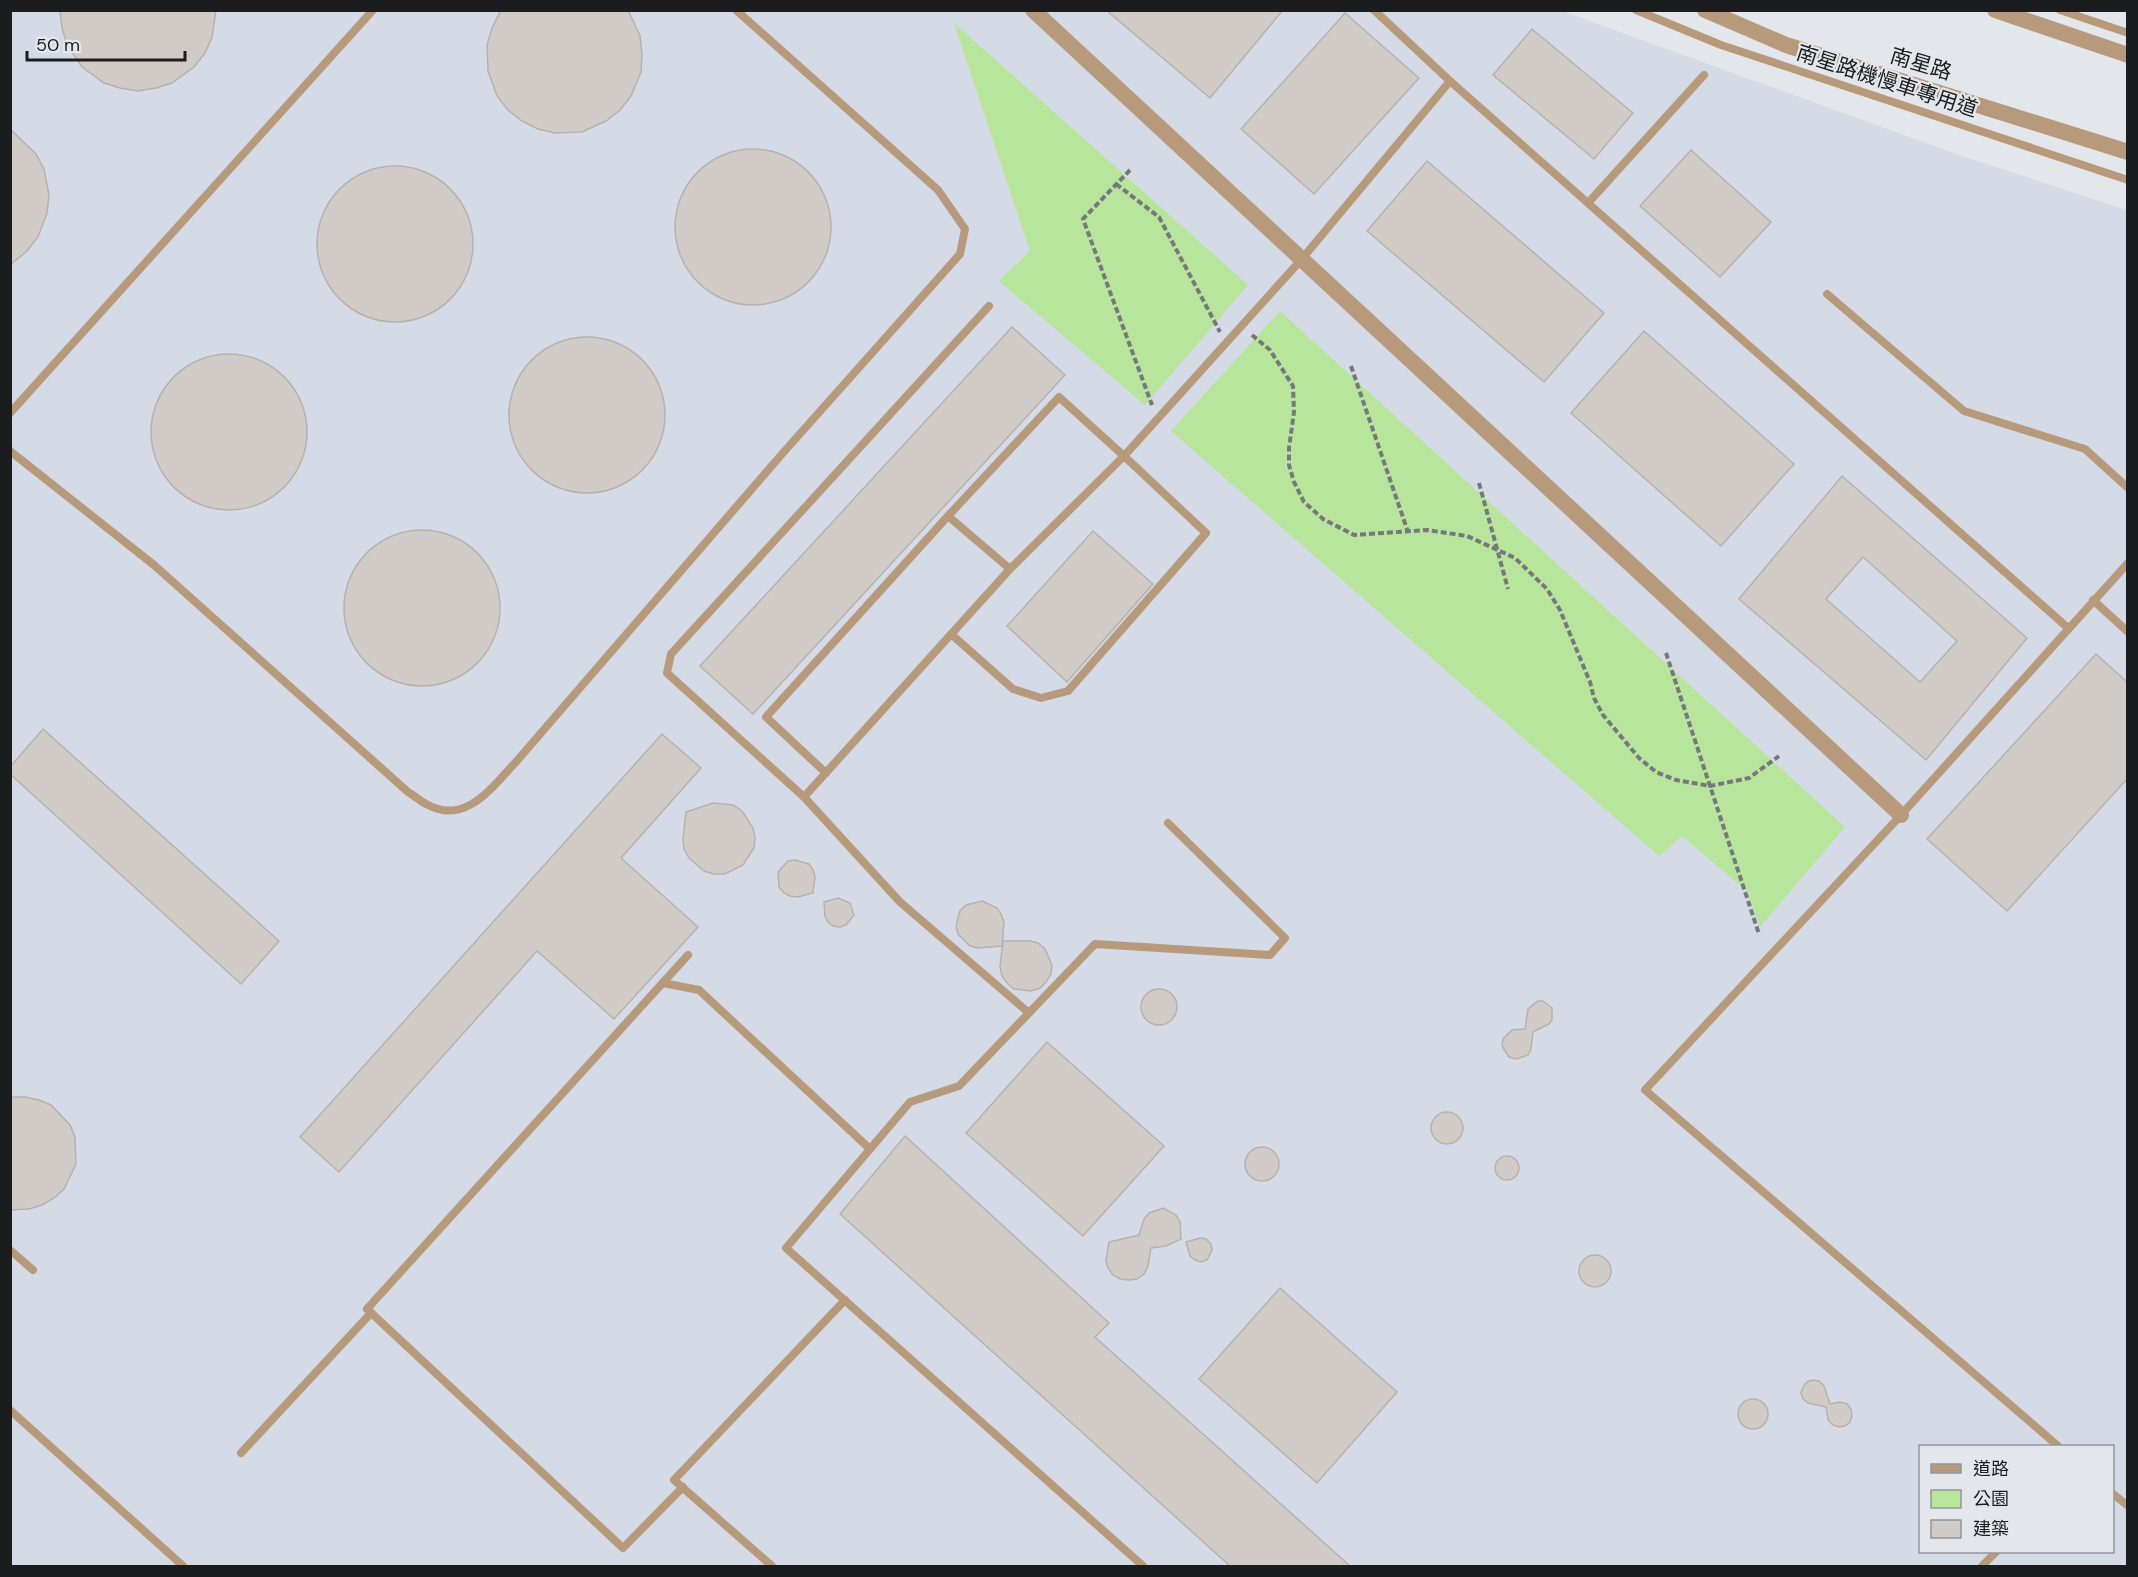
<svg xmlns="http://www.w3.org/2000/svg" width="2138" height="1577" viewBox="0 0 2138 1577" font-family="'DM Sans','Noto Sans TC',sans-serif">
<rect width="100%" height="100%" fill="#e3e7ec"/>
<path fill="#d4dbe7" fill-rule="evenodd" d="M 11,11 L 1562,11 L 1962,156 L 2127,210 L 2127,1566 L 11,1566 ZM 1920,1446 L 2112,1446 L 2112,1552 L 1920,1552 Z"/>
<g fill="#b7e59b">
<polygon points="954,23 1248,285 1145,405 999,281 1030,251"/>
<polygon points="1280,311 1845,827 1760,927 1747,891 1682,836 1659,856 1171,431"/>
</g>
<g fill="#d0cbc7" stroke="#b6b1ac" stroke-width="1.5" fill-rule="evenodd">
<polygon points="60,10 216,10 212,37 205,53 194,67 172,83 156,88 138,91 120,88 104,83 82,67 67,45 62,28"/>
<polygon points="501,10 628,10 640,36 642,54 641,72 631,96 620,110 606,121 582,132 555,133 538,129 522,121 508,110 497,96 488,71 487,45 492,28"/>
<polygon points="1106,10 1283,10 1210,98"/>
<polygon points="1345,13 1419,78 1314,194 1241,129"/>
<polygon points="1532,29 1633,113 1594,159 1493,75"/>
<polygon points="10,129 36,154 44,169 49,195 47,213 38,237 27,251 10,265"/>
<circle cx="753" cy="227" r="78"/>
<polygon points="1691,150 1771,222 1720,277 1640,206"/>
<polygon points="1427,161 1604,313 1544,382 1367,231"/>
<circle cx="395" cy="244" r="78"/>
<polygon points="1012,327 1065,375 753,714 700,666"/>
<polygon points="1644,331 1794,464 1721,546 1571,413"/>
<circle cx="587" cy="415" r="78"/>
<circle cx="229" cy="432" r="78"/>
<path d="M 1842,476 L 2027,638 L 1926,760 L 1739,599 ZM 1863,557 L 1957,641 L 1920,682 L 1826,599 Z"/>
<circle cx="422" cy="608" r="78"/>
<polygon points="1093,531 1153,584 1067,682 1007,626"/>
<polygon points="2096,654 2127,682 2127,779 2007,911 1927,839"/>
<polygon points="43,729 279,941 241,984 10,774 10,767"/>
<polygon points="662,734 701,768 621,858 698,927 614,1019 537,951 339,1172 300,1137"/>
<polygon points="713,803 733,805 742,811 753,828 755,838 754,848 743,865 725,874 714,874 704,871 689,858 684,849 683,839 686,812"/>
<polygon points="795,860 809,864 813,870 815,877 813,893 798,897 790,896 784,893 779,887 778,872 788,861"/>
<polygon points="838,898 850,903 854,915 846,925 840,927 833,926 828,922 825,916 824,902"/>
<polygon points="982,901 997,908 1001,914 1004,922 1002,946 978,948 970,946 958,934 956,926 960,911 966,905"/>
<polygon points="1003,941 1030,941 1038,943 1045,949 1052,965 1051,974 1046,982 1040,988 1031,991 1014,989 1007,983 1002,976 1000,967"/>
<circle cx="1159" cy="1007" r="18"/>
<polygon points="1538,1001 1543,1001 1552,1008 1552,1020 1549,1024 1533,1032 1531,1049 1528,1055 1516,1059 1509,1057 1502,1046 1503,1039 1512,1030 1525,1029 1528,1009"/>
<polygon points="1047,1042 1164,1146 1083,1236 966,1133"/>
<polygon points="10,1097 25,1097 39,1100 51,1105 70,1125 75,1137 76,1164 64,1189 54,1198 42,1205 29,1209 10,1210"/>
<circle cx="1447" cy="1128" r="16"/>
<polygon points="905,1136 1109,1323 1095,1337 1350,1566 1230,1566 840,1214"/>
<circle cx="1262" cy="1164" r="17"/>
<circle cx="1507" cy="1168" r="12"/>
<polygon points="1163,1208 1176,1215 1180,1222 1181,1239 1166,1246 1151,1248 1148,1266 1144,1274 1137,1279 1129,1280 1120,1279 1113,1275 1108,1268 1106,1260 1109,1242 1139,1235 1144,1219 1149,1213"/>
<polygon points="1200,1238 1206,1239 1211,1244 1212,1250 1207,1260 1201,1262 1195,1260 1190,1256 1186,1242"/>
<circle cx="1595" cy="1271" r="16"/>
<polygon points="1280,1288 1397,1392 1317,1483 1199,1379"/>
<polygon points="1813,1380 1819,1381 1824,1386 1830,1404 1840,1402 1847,1404 1851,1409 1852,1415 1850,1422 1845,1426 1839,1427 1833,1425 1828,1420 1826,1407 1808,1403 1803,1399 1801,1393 1803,1387 1807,1382"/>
<circle cx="1753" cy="1414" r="15"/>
</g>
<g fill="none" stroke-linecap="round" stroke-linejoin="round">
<g stroke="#76787b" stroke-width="4" stroke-dasharray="6 3" stroke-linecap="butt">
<polyline points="1130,170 1083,219 1152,405"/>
<polyline points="1116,184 1159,217 1220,332"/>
<polyline points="1252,335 1270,350 1293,386 1294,412 1289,448 1289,465 1294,482 1304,502 1323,519 1354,535 1427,530 1467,536 1515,558 1547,589 1560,610 1590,682 1594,698 1603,715 1639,758 1656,772 1676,780 1710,786 1749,778 1779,756"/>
<polyline points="1351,366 1408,532"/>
<polyline points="1479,483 1508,589"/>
<polyline points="1666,653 1759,934"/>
</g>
<g stroke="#b7997b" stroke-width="8">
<polyline points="1374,10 1450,81 2068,628"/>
<polyline points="1636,10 1721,45 2128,180"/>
<polyline points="2060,10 2128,33"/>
<polyline points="1588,203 1704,75"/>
<polyline points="1827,294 1964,411 2085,449 2128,488"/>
<polyline points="989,306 671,654 667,673 804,797 900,902 1029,1013"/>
<polyline points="10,413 373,10"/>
<path d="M 10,451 L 154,565 L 408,792 C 415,796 421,802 428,805 C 466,825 492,787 515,763 L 782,454 L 960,254 L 965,229 L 938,190 L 736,10"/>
<polyline points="948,516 1010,569"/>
<polyline points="2093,600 2128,632"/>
<polyline points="826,773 766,717 948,516 1059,397 1124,456 1206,533 1068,691 1041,698 1013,689 951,634"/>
<polyline points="804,797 1010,569 1124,456 1301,260 1450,81"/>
<polyline points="663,983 699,990 870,1149"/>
<polyline points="10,1250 33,1270"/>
<polyline points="10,1410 183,1566"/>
<polyline points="2058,1446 1645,1090 1901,815 2128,563"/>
<polyline points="241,1453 371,1313"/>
<polyline points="683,1487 623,1548 367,1309 688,955"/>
<polyline points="2112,1493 2128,1506"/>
<polyline points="772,1566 674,1480 845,1300"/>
<polyline points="1143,1566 786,1248 910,1102 959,1086 1095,944 1270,955 1285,938 1168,823"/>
<polyline points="1982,1566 1996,1552"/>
</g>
<polyline stroke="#b7997b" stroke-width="16" points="1033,10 1901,815"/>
<g stroke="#b7997b" stroke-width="16">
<polyline points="1705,10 1786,45 2128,152"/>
<polyline points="1995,10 2128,55"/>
</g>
</g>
<g text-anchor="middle" stroke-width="4.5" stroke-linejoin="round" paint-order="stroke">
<g font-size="21" fill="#1b1c1e" stroke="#e3e7ec">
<text transform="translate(1921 64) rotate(17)" y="7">南星路</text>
<text transform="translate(1887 81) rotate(18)" y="7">南星路機慢車專用道</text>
</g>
</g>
<rect width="2138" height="1577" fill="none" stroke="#1b1c1e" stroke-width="24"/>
<rect x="1919" y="1445" width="195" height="108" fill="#e3e7ec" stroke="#93969a" stroke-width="1.5"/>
<rect x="1931" y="1464" width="30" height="9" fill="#b7997b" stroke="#93969a" stroke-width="1.5"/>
<text x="1973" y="1475" font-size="18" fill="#1b1c1e">道路</text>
<rect x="1931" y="1490" width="30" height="18" fill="#b7e59b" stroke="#93969a" stroke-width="1.5"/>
<text x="1973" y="1505" font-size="18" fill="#1b1c1e">公園</text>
<rect x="1931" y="1520" width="30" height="18" fill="#d0cbc7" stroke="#93969a" stroke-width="1.5"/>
<text x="1973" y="1535" font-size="18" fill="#1b1c1e">建築</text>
<path d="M27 51v9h158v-9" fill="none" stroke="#1b1c1e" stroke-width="3"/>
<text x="36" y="51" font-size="18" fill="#1b1c1e" stroke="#e3e7ec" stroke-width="4.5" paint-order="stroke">50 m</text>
</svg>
